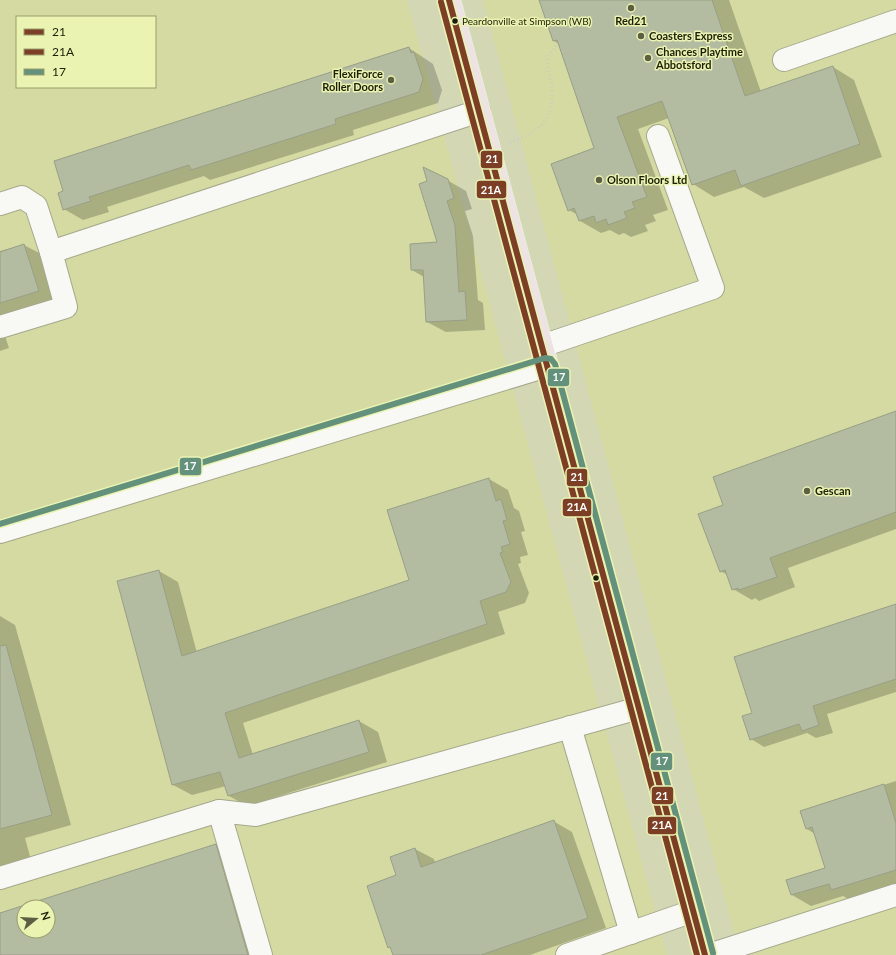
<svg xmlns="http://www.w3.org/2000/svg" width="896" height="955" viewBox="0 0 896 955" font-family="Lato,sans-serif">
<rect width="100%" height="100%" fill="#d3d7b4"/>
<g fill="#d4daa2" fill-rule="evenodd">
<path d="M 0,0 L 407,0 L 667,955 L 0,955 ZM 17,17 L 155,17 L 155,87 L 17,87 ZM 24,907 L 48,907 L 48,931 L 24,931 Z"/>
<polygon points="483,0 896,0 896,955 740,955"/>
</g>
<g fill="#0003" fill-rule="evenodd">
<polygon points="540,0 729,0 761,92 833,67 854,80 882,157 764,198 744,187 714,197 693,184 669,118 638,129 668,210 653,215 656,221 645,225 648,231 631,237 624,233 619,235 610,230 601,233 580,221 578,215 569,210 595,148 559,44 554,41"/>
<polygon points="409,48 433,64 442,90 438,103 353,130 354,135 210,180 204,176 107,207 109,212 83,220 64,209 59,194"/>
<polygon points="447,180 466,191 472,209 465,211 473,236 478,300 483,303 485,330 446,332 427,322 424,277 412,270 438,243"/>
<polygon points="24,245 43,255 57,301 1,324 9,348 0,351 0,251"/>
<polygon points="896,412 896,529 788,568 795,587 759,601 755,598 752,600 733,589 728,575 720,571 724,505"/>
<polygon points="489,479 508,490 514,508 519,511 525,531 521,532 528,555 520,557 521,563 518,564 529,593 525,603 498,612 505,634 243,723 253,755 359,721 378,732 387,762 247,806 229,796 226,786 192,795 173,785 159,571 178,582 197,653 410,581"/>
<polygon points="896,605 896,692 827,714 833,733 816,738 807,733 764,747 751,739 753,714"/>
<polygon points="0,616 15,625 71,825 25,838 34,871 0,881"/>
<polygon points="896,781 896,886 850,900 843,896 811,906 792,895 788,881 826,868 815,834 807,829 801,811"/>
<polygon points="553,821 572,832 606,928 530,955 394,955 392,949 389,947 397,876 415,849 434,859 435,863"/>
<path d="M 215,845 L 234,856 L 263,955 L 0,955 L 0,914 ZM 24,907 L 48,907 L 48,931 L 24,931 Z"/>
</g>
<g fill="#b3bba1" stroke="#989f86" fill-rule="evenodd">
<polygon points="539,0 712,0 745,96 833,66 860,144 741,186 735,170 692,185 662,101 617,117 647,197 632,202 635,208 624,212 627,218 608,225 606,219 596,223 594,216 579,221 574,208 568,211 551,164 594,148 557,40 553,41"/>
<polygon points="409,47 411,53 414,52 423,79 419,92 335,119 336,124 191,170 189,165 89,197 91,201 63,210 58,193 63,191 54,161"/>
<polygon points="423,167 448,179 454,198 447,201 455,225 459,292 465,291 467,320 426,322 423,270 411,270 410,244 437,242 419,184 427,181"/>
<polygon points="24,244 39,291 0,303 0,252"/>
<polygon points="896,411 896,512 770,558 777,577 739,590 738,588 732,590 725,570 720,572 698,514 723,505 713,477"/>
<polygon points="489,478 496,501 501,499 507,520 503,521 510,544 501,547 503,552 500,553 511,582 506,592 480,601 487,624 225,713 239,758 359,720 369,752 228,796 220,772 172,785 117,581 159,570 182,656 409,580 387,510"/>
<polygon points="896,604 896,679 813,706 819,725 802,731 799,724 750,740 742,716 752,713 734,657"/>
<polygon points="6,645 52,815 0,829 0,646"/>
<polygon points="884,784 896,823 896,870 831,890 829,884 791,895 786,880 825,868 812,827 806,829 800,811"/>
<polygon points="554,820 588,918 481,955 393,955 390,947 388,948 367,886 396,875 390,857 415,848 421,867"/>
<path d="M 216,844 L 248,955 L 0,955 L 0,913 ZM 24,907 L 48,907 L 48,931 L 24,931 Z"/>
</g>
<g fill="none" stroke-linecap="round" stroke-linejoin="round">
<defs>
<g id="minor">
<polyline points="784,60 896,21"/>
<polyline points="0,204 22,197 36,206 51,252 479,111"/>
<polyline points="0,327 66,307 51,252"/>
<polyline points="542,346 713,288 658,136"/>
<polyline points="0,532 547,366"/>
<polyline points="570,727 631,933"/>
<polyline points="0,878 219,811"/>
<polyline points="261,955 219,811 256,815 639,708"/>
<polyline points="567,955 693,911"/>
<polyline points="709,955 896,895"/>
</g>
<polyline id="major" points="449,0 705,955"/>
</defs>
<use href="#minor" stroke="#a5a88c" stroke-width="24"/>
<use href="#major" stroke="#ebeddd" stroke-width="24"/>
<path stroke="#caccc1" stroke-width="2.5" stroke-dasharray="1 3" stroke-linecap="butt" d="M 510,142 C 538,133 554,121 552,89 C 550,67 541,64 558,43"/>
<use href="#minor" stroke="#f8f9f4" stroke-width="22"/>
<use href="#major" stroke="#ece3e2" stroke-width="22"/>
<defs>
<polyline id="bus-1" points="449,0 705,955"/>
<polyline id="bus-2" points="441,2 697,955"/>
<polyline id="bus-3" points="0,524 545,358 551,359 555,364 713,953"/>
</defs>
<use href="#bus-1" stroke="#ebf3b2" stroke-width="9"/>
<use href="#bus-2" stroke="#ebf3b2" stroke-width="9"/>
<use href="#bus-3" stroke="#ebf3b2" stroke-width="9"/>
<use href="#bus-1" stroke="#7c3f25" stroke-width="6"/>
<use href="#bus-2" stroke="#7c3f25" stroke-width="6"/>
<use href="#bus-3" stroke="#63917b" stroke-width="6"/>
</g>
<g fill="#5d5f42" stroke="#ebf3b2" stroke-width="1.5">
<circle cx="631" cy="8" r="4"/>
<circle cx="641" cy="36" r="4"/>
<circle cx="648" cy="58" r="4"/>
<circle cx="391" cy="80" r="4"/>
<circle cx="599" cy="180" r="4"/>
<circle cx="807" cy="491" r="4"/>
</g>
<g fill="#1d1f05" stroke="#ebf3b2" stroke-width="1.5">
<circle cx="455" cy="21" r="3.5"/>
<circle cx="596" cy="578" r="3.5"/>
</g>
<g text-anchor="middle" stroke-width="3" stroke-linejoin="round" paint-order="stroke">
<g font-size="10" fill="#1d1f05" stroke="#ebf3b2" text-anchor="start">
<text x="462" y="25">Peardonville at Simpson (WB)</text>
</g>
<g font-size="11" font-weight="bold" fill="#1d1f05" stroke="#ebf3b2" text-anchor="start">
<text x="631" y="25" text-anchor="middle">Red21</text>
<text x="649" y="40">Coasters Express</text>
<text x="656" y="56">Chances Playtime<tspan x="656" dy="13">Abbotsford</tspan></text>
<text x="383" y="78" text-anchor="end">FlexiForce<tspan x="383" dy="13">Roller Doors</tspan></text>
<text x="607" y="184">Olson Floors Ltd</text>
<text x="815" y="495">Gescan</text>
</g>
</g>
<g stroke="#ebf3b2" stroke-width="1.5">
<rect x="480" y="150" width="23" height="19" rx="4" fill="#7c3f25"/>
<rect x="476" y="180" width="31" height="19" rx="4" fill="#7c3f25"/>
<rect x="547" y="368" width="23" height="19" rx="4" fill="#63917b"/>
<rect x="179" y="457" width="23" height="19" rx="4" fill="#63917b"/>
<rect x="566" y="468" width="22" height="19" rx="4" fill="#7c3f25"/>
<rect x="562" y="498" width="30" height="19" rx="4" fill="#7c3f25"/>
<rect x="650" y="752" width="23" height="19" rx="4" fill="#63917b"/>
<rect x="651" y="786" width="23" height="19" rx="4" fill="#7c3f25"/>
<rect x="647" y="816" width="30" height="19" rx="4" fill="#7c3f25"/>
</g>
<g font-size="11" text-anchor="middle" font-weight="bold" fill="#fff">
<text x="492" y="163">21</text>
<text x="491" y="194">21A</text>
<text x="559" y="381">17</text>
<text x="190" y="470">17</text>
<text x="577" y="481">21</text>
<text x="577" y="511">21A</text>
<text x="662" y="765">17</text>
<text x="662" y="800">21</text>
<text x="662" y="829">21A</text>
</g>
<rect x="16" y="16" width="140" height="72" fill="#ebf3b2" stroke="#999e6d"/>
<rect x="24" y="29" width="20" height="6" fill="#7c3f25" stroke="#999e6d"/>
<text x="52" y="36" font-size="12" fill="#1d1f05">21</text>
<rect x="24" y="49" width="20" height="6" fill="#7c3f25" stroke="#999e6d"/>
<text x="52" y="56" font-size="12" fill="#1d1f05">21A</text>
<rect x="24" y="69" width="20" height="6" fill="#63917b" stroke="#999e6d"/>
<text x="52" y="76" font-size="12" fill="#1d1f05">17</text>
<g transform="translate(36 919) rotate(72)"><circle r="19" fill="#ebf3b2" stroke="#999e6d"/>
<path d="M0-3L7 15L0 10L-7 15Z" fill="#5d5f42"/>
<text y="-6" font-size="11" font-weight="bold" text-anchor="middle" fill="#1d1f05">N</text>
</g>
</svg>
